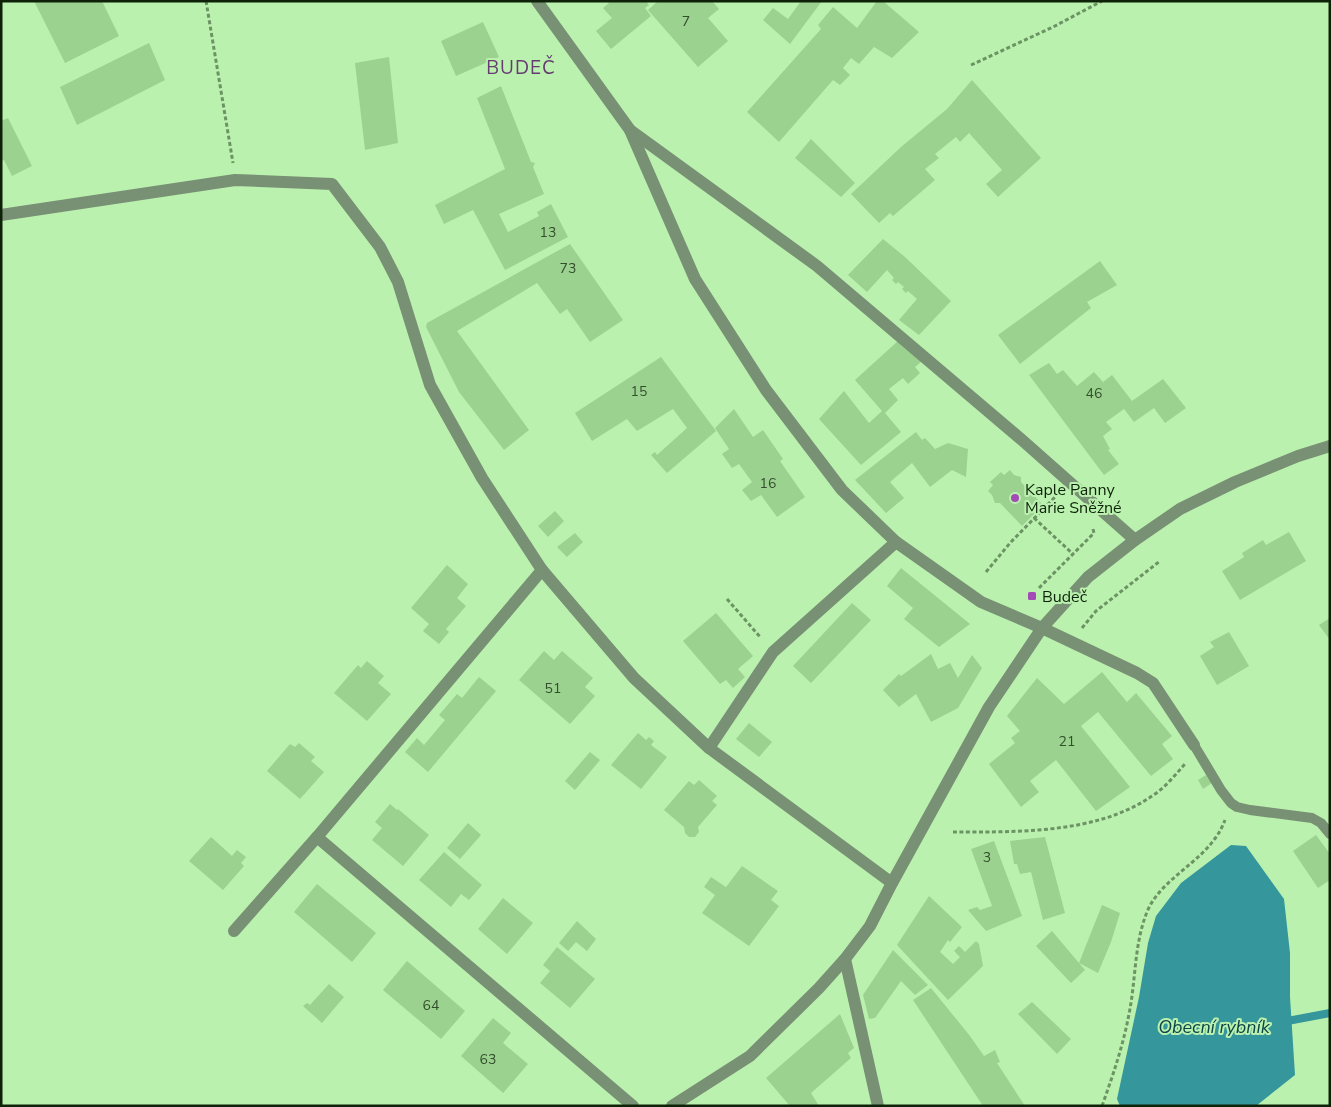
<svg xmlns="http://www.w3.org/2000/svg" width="1331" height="1107" viewBox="0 0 1331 1107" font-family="'Nunito Sans',sans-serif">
<rect width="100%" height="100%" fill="#bbf1af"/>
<polygon fill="#35969b" points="1231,845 1246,846 1284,899 1290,953 1290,997 1295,1075 1256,1106 1120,1106 1117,1099 1139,997 1148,943 1156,916 1181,883"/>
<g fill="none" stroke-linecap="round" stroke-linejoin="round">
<polyline stroke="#35969b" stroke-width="8" points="1282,1022 1330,1013"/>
</g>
<g fill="#9cd290">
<polygon points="34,1 102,1 119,36 65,63"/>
<polygon points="606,1 646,1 649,5 645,8 651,16 611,49 596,31 612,18 603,8 609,3"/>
<polygon points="658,1 712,1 719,9 708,18 728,41 698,67 648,10"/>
<polygon points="801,1 822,1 790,44 763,20 773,8 788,19"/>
<polygon points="877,1 883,1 919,32 892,58 874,47 859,64 851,58 843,68 850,75 840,85 833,80 779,142 747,112 821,29 818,25 833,7 857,28"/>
<polygon points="483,22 499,57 456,76 441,41"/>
<polygon points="149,43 165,80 77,125 60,87"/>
<polygon points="389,57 398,143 365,150 355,63"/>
<polygon points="972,80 1041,158 998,197 986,184 1002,170 969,133 960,142 956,137 935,154 939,158 925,169 935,180 893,216 890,213 879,223 851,194 901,147 947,109"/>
<polygon points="501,86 531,162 535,163 533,167 544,194 499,214 508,232 539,216 537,212 551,204 568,237 505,270 473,210 444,224 435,205 505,169 477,98"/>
<polygon points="8,118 32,166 12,176 4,160 1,161 1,121"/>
<polygon points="811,139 855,183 841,197 795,158"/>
<polygon points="883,239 905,257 951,301 919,335 899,320 917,299 908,291 906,293 902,289 904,287 898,282 896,284 892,280 894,278 887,270 867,292 848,275"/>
<polygon points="570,244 623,320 590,342 567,309 560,314 537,283 457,331 529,430 504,450 459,392 426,327 427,323"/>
<polygon points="1100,261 1117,285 1087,302 1091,308 1020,364 998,335"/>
<polygon points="898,341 922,361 915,367 920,373 908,384 903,378 889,389 898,400 885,413 901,432 861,465 819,419 844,391 869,423 882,411 855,380"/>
<polygon points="661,357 716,431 667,473 651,455 655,452 657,455 687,428 673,409 637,431 627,419 592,441 575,413"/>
<polygon points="1049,363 1057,374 1063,370 1077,386 1094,372 1103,382 1112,375 1132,401 1163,379 1186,408 1165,423 1154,408 1134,422 1124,409 1106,422 1112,429 1103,436 1110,449 1108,450 1119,464 1104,475 1029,375"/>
<polygon points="734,409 753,437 763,430 783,459 780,461 805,497 777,517 761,495 751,501 742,490 752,482 739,464 732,468 722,454 729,449 715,428"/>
<polygon points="916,432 922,440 925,438 935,449 948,443 968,449 966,477 952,470 930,487 912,463 890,482 904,498 886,513 855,480"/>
<polygon points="1010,470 1014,475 1021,477 1021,482 1043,505 1022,526 1000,503 995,503 992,495 988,491 993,485 990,482 1001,472 1004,475"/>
<polygon points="555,511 564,521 548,537 538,526"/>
<polygon points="1289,532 1306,561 1240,600 1222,571 1244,557 1242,553 1263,540 1266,545"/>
<polygon points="575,533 583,542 567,557 557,547"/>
<polygon points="447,565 468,584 457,598 466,606 446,629 449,632 439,644 423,631 429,624 411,608"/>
<polygon points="901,568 970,624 939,647 904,619 913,608 887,586"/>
<polygon points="852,603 871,620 811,683 793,666"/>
<polygon points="716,613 753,656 738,669 745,677 733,688 726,680 720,684 683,641"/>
<polygon points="1330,618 1330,640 1319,625"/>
<polygon points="1229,632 1249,666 1217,685 1200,656 1214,647 1210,642"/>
<polygon points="544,651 554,660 562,651 593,678 585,687 595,696 570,724 519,680"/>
<polygon points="931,654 938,669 950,663 958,678 972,655 982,668 958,708 931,722 916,694 899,707 883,690 899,674 901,676"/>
<polygon points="367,661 384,676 378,683 391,694 367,721 334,693 358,665 361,668"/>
<polygon points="1102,672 1127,702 1136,693 1172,736 1162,744 1173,759 1151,776 1098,712 1081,726 1130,787 1096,811 1056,760 1030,781 1039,792 1021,807 989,764 1015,743 1011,738 1020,731 1007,716 1037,678 1064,704"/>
<polygon points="479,677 496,691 428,772 405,752 417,738 424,745 445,720 439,715 457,694 462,698"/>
<polygon points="749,723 772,742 759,757 736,739"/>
<polygon points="638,733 646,740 649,737 654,741 651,745 667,757 641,789 611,765"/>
<polygon points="299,743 315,757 311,761 324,772 300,799 267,771 290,744 295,747"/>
<polygon points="590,752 600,760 575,790 565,781"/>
<polygon points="1206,775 1212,783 1203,789 1198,780"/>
<polygon points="699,780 717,796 712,801 717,805 698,827 699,832 695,837 689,837 685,833 684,827 664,810 689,781 694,785"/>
<polygon points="390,804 397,810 398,809 429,835 403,866 372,840 382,828 375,822"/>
<polygon points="468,823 481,835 460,859 447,848"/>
<polygon points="1316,835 1330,854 1330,880 1318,888 1293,851"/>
<polygon points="211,837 232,856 237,850 246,857 241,863 244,866 223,890 189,861"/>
<polygon points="1045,837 1065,913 1043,920 1031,872 1020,874 1017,864 1014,864 1010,841"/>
<polygon points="994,841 1022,916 986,931 968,910 977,907 980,910 992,906 971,849"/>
<polygon points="444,852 482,885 469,900 461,894 451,907 419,880"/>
<polygon points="742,866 778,891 771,900 779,906 749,946 702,913 715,895 704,887 711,877 726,887"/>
<polygon points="317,884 376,933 352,962 294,912"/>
<polygon points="929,896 962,927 950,942 948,940 940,952 953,964 960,957 954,951 959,946 965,952 976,941 979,944 983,966 948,1000 897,945"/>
<polygon points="503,898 533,923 507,954 478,929"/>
<polygon points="1102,905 1120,913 1111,942 1098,973 1079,963 1085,970 1071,983 1036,946 1052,931 1079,963"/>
<polygon points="577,921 596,939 587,951 576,942 568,951 559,943"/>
<polygon points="557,947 595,979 570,1008 540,983 550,971 543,965"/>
<polygon points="893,950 928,985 915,995 901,981 875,1018 869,1019 863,995"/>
<polygon points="407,961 465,1011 441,1039 383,990"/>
<polygon points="329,984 344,997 322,1023 303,1006 307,1003 310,1005"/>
<polygon points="931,988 970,1036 984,1056 995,1050 1000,1062 997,1063 1025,1106 983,1106 913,1000"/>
<polygon points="1032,1002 1071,1039 1057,1054 1018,1014"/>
<polygon points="840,1014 854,1048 848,1053 851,1058 811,1093 819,1106 790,1106 766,1078"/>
<polygon points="493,1018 511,1033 503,1043 528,1064 503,1093 461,1056"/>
</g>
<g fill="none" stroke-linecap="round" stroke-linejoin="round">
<g stroke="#6c9363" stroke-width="3" stroke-dasharray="4 2.5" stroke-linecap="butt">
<polyline points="206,1 233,163"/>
<polyline points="971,65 1053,27 1102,1"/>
<polyline points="1034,518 1073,554"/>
<polyline points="986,572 1010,543 1057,495"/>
<polyline points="1039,588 1094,533 1093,529"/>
<polyline points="727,599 761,638"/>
<polyline points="1082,628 1096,611 1160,561"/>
<path d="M 953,832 C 1017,832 1097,834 1152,796 C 1165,788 1175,775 1185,764"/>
<path d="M 1102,1106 C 1113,1075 1123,1046 1129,1014 C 1136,980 1134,944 1147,912 C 1162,875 1210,861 1225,820"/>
</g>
<polyline stroke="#789073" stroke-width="10" points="1194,745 1221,790 1231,803 1237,807 1250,810 1312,818 1321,823 1330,834"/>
<g stroke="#789073" stroke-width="12">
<polyline points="537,1 630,130 695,279 766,390 842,490 896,542 981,602 1042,628 1137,673 1153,683 1194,745"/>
<polyline points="630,130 817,266 1022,440 1135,540"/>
<polyline points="1,215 235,180 332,184 380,247 398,282 430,385 482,478 542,570 634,678 709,748 892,883"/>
<polyline points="709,748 773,652 896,542"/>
<polyline points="317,837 633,1106"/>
<polyline points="234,931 317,837 542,570"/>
<polyline points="845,959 878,1106"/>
</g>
<polyline stroke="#789073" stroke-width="12" points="672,1106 750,1056 819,988 845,959 870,926 892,883 989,707 1042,628 1088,577 1135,540 1180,509 1235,482 1298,456 1330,446"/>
</g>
<g fill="#a34ab7" stroke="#bbf1af" stroke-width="2">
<circle cx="1015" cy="498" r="5"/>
<rect x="1027" y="591" width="10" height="10" rx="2.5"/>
</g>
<g text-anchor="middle" stroke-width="4" stroke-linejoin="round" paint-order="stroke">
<g font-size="14" fill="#324e2b">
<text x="686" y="26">7</text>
<text x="548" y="237">13</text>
<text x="568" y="273">73</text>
<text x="639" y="396">15</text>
<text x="1094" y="398">46</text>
<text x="768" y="488">16</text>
<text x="553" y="693">51</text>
<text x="1067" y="746">21</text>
<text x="987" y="862">3</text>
<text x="431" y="1010">64</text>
<text x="488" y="1064">63</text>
</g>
<g font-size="16" fill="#0e2209" stroke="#bbf1af" text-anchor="start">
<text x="1025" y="495">Kaple Panny<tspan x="1025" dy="18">Marie Sněžné</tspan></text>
<text x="1042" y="602">Budeč</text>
</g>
<g font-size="18" font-style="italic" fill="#0a4548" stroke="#bbf1af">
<text x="1214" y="1033">Obecní rybník</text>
</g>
<g font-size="19" letter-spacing="1" fill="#663b71" stroke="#bbf1af">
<text x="521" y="74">BUDEČ</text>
</g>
</g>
<rect width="1331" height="1107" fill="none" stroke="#0e2209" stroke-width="5"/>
</svg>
